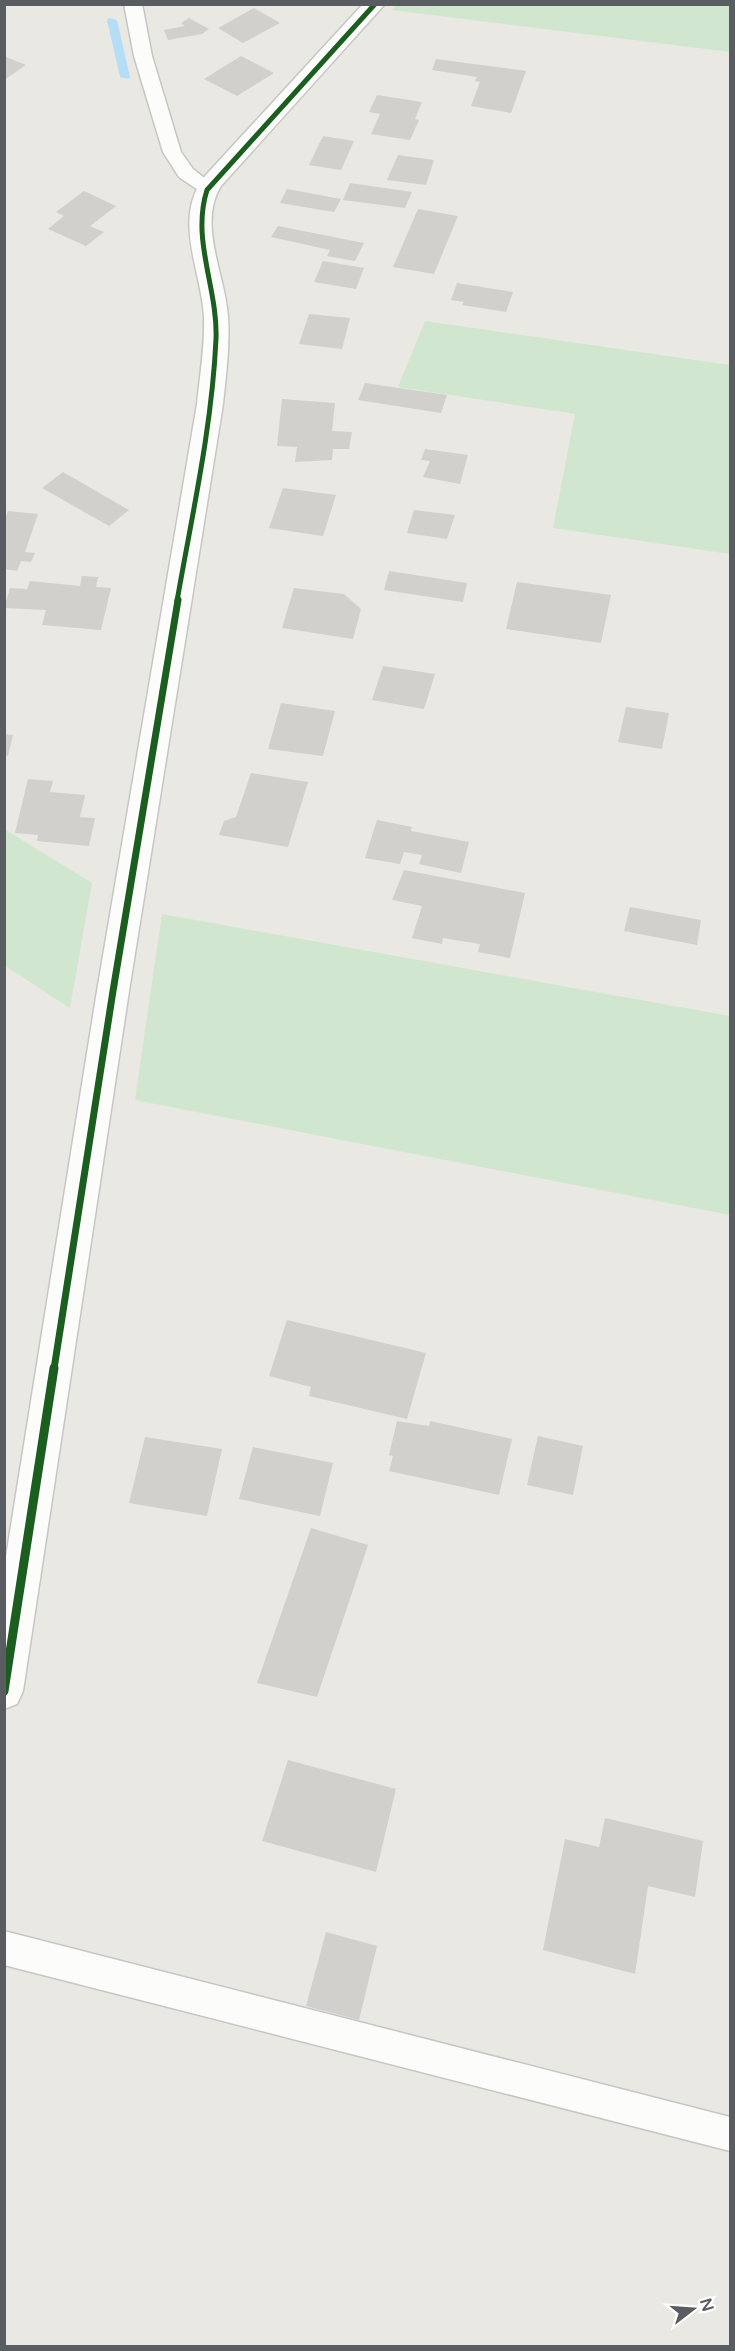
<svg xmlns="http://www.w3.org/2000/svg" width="735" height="2351" viewBox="0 0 735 2351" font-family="'Varela Round',sans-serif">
<rect width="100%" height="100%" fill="#e9e8e3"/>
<g fill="#d1e6ce">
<polygon points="397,4 730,5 730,52 392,10"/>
<polygon points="425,321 730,365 730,554 553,528 575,414 398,387"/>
<polygon points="4,829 92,883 70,1008 5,966"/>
<polygon points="162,914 730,1016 730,1215 135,1100"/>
</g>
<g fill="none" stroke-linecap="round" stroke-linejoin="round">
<polygon fill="#b4def6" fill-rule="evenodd" points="109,18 117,20 130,77 129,79 120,77 107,20"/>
</g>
<g fill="#d1d0cd">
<polygon points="254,8 280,23 243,43 218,28"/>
<polygon points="189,18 209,29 202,34 168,40 164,30 185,26 181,23"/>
<polygon points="4,56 26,65 4,80"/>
<polygon points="241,56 274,73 237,96 204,79"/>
<polygon points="436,59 526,71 511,113 471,106 480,82 475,81 477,77 432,70"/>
<polygon points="377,95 422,102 415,119 419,120 410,140 371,134 380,114 369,112"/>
<polygon points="323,136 354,141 341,170 309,165"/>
<polygon points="398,155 434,160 426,185 387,180"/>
<polygon points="350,183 412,192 405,208 343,200"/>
<polygon points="287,189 341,199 334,212 280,203"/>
<polygon points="84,191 116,206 90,226 104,232 86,246 48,229 64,216 56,212"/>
<polygon points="418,209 458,216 434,274 393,267"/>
<polygon points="278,226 364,243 355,261 327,256 330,250 271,237"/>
<polygon points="323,261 364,268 356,289 314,282"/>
<polygon points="457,283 513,292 506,312 462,305 464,302 451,300"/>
<polygon points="309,314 350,318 342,349 299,344"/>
<polygon points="365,383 447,395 441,413 358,400"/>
<polygon points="282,399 335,403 332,431 352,432 349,449 333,449 332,460 295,462 297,447 277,446"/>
<polygon points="425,449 468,455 460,484 423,477 430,461 421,460"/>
<polygon points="63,472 129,510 109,526 42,488"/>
<polygon points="283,488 336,495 323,536 269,528"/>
<polygon points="414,510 455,515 447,539 407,533"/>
<polygon points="8,511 38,514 25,552 35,553 31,562 21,561 17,571 4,569 4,522"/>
<polygon points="389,571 467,583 463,602 384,590"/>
<polygon points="82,576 98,577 96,587 111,588 101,630 42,625 46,610 4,608 10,588 27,589 30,581 80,586"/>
<polygon points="517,582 611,595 601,643 506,629"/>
<polygon points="294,588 344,594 361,609 353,639 282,628"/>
<polygon points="383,666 435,674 424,709 372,700"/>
<polygon points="281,703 335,711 323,756 268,749"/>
<polygon points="626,707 669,713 662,749 618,742"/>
<polygon points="4,734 13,735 8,756 4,755"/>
<polygon points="251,773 308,782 288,847 219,835 224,821 236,817"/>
<polygon points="28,779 53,781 50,792 85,795 80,817 95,818 89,846 37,841 38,835 15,833"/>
<polygon points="377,820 412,827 411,831 469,842 461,873 419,864 422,855 404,852 400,864 365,858"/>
<polygon points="404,870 525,893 510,958 478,952 480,944 443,938 442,944 412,938 422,906 392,900"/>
<polygon points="630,907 701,920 697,945 624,931"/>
<polygon points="287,1320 426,1353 407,1419 309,1396 311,1387 269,1376"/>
<polygon points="397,1421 429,1426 430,1421 512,1439 499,1495 389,1471 393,1456 389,1455"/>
<polygon points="538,1436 583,1446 573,1495 527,1485"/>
<polygon points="145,1437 222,1449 207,1516 129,1503"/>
<polygon points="253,1447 333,1463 320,1516 239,1499"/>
<polygon points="311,1528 368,1545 317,1697 257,1683"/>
<polygon points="288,1760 396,1789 376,1872 262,1841"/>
<polygon points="605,1818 703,1841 695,1897 648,1886 635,1974 543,1950 565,1839 599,1847"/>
<polygon points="326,1932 377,1946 359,2020 306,2006"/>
</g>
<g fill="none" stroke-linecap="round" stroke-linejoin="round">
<defs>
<g id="lane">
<polygon points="124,4 142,4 152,56 181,152 193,169 217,188 215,192 201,192 179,177 163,152 134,56"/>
<polygon points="4,1931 730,2117 730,2151 4,1965"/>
</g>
<path id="street" d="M 363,4 L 385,4 L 221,186 C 197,224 226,277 228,317 C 230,346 226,375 223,404 L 129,991 L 23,1691 L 17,1704 L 4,1709 L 4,1569 L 97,991 L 197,404 C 200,375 205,345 204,316 C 201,269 172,219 205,176 Z"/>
</defs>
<use href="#lane" stroke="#c6c6c5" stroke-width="3"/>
<use href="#street" stroke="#c6c6c5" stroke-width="3"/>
<use href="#lane" fill="#fcfcfb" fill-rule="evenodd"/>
<use href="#street" fill="#fcfcfb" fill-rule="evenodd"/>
<defs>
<path id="cycleway-far2" d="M 177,601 C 192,515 212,427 216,339 C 218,288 191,240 207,190 L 375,4"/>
<polyline id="cycleway-far1" points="54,1369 113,991 178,600"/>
<polyline id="cycleway" points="4,1691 54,1368"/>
</defs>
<use href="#cycleway-far2" stroke="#fff" stroke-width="8"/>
<use href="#cycleway-far1" stroke="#fff" stroke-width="10"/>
<use href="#cycleway" stroke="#fff" stroke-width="13"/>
<use href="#cycleway-far2" stroke="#1b5e20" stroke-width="5"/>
<use href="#cycleway-far1" stroke="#1b5e20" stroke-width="7"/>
<use href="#cycleway" stroke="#1b5e20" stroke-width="9"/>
</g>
<rect width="735" height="2351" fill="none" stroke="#595d61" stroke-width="12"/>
<g transform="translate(693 2309) rotate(73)" stroke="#ffffff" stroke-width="4.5" paint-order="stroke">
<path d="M0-4.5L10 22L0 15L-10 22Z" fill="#595d61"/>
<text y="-9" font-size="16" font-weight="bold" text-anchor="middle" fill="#595d61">N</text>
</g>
</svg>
